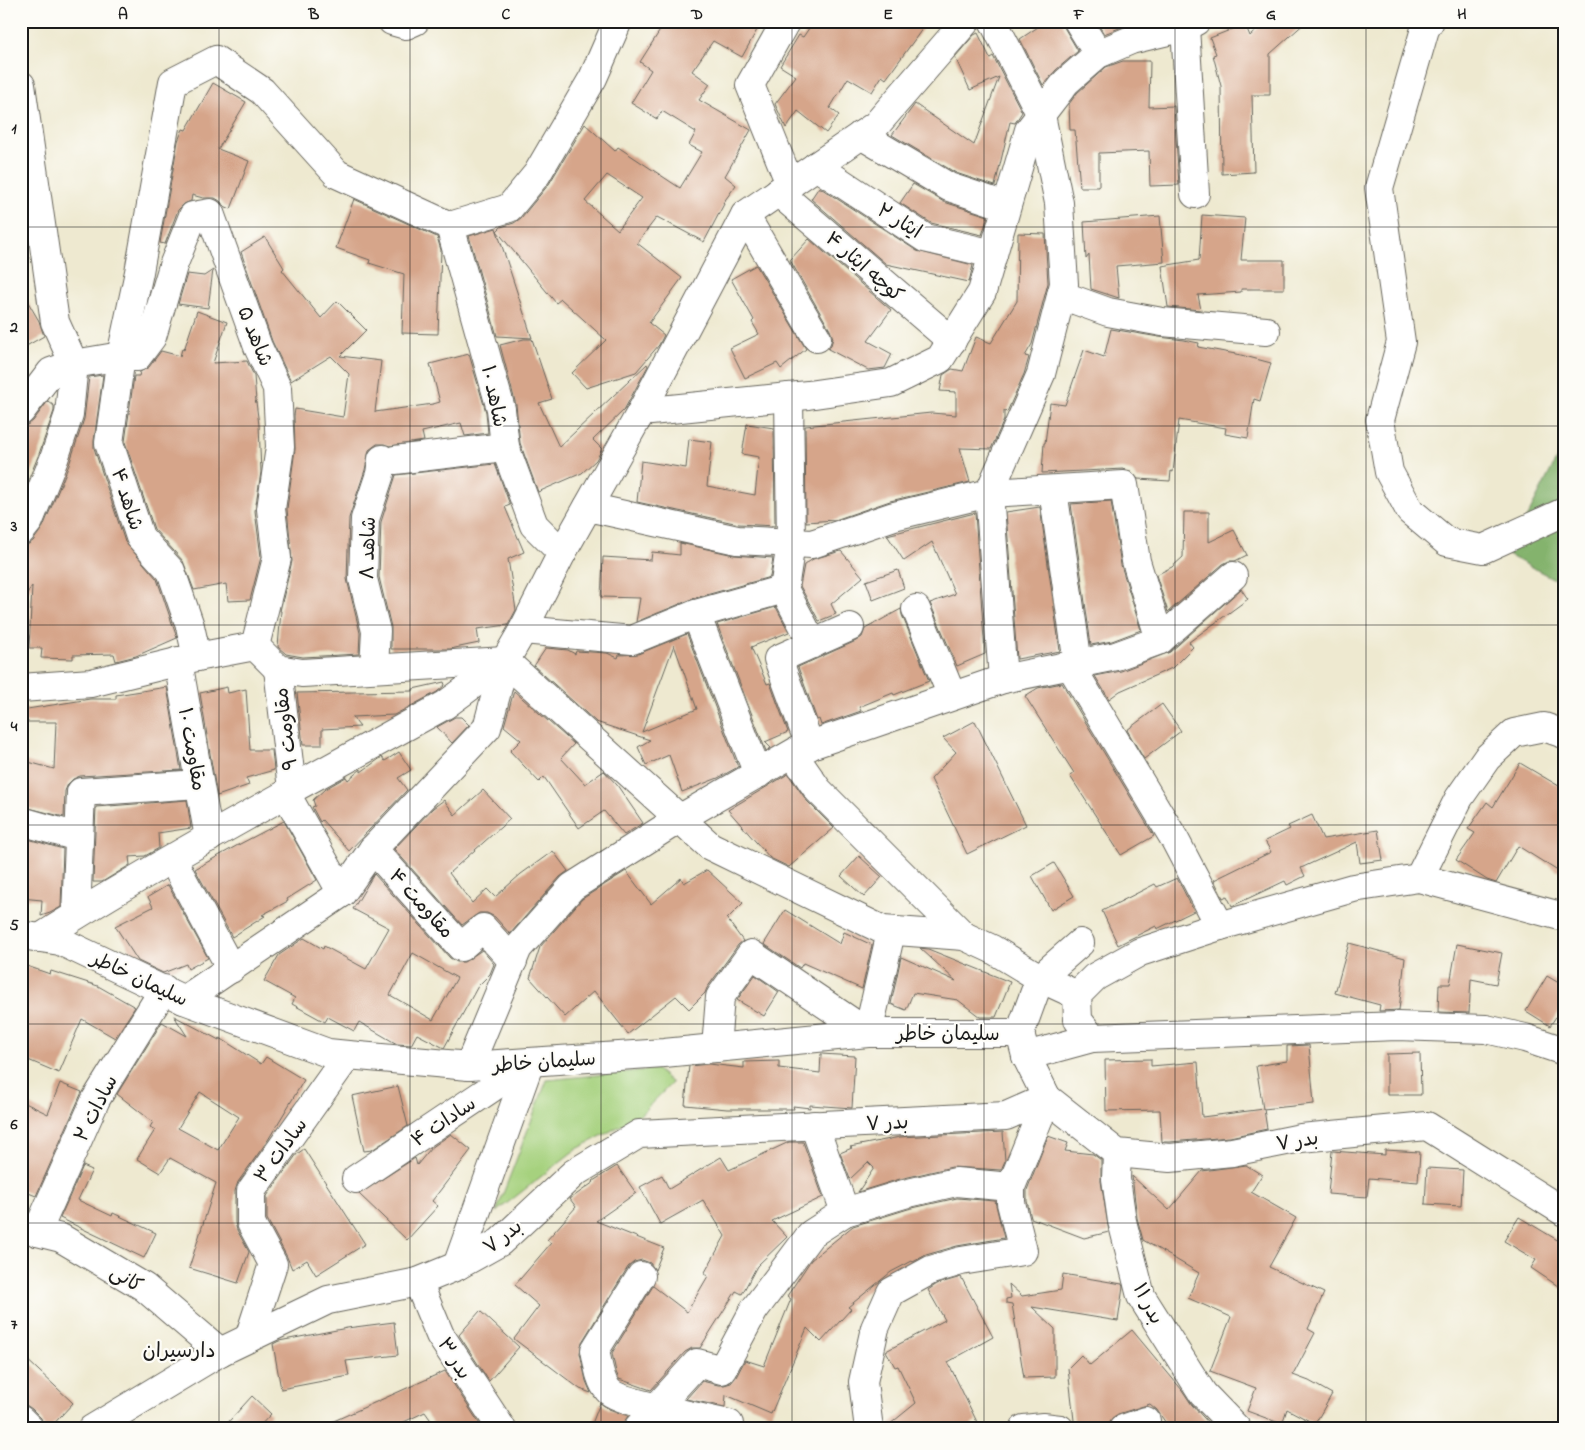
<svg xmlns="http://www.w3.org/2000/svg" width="1585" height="1450" viewBox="0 0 1585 1450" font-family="'Indie Flower','Playpen Sans Arabic',sans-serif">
<rect width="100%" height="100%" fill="#fdfcf7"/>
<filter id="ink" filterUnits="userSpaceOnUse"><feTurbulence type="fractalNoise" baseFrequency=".02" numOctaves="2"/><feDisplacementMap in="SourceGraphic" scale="10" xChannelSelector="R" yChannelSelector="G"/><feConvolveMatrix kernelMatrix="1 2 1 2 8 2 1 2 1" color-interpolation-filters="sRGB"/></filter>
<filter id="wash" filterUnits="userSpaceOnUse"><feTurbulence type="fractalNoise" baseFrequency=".0096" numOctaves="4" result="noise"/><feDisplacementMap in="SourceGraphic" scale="20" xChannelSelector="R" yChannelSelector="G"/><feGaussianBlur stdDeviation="1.12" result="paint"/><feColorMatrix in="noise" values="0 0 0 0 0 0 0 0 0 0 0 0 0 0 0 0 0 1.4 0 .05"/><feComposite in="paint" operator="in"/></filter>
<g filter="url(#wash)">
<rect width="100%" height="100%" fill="#eee9d0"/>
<polygon fill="#a6d17e" stroke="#61764d" points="656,1069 672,1083 639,1116 575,1150 496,1212 547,1080"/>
<polygon fill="#84b36d" stroke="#506844" points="1564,444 1564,584 1508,555"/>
<g id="blocks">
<g fill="#d6a58a" fill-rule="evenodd">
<path d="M 666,21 L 762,21 L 742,57 L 713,41 L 692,71 L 710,84 L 699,100 L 751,130 L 725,176 L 736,185 L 723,203 L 724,204 L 704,242 L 657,217 L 637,243 L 682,278 L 649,323 L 664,335 L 659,345 L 636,372 L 586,388 L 572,373 L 606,340 L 561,299 L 556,303 L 497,231 L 501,227 L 514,223 L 521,218 L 549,184 L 585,124 L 615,151 L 618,147 L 680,188 L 702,152 L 689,145 L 696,132 L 662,111 L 657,119 L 631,103 L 651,70 L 640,62 ZM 607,175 L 642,198 L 618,230 L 585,201 Z"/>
<polygon points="814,21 928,21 886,79 882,76 872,92 848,78 830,108 839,115 826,133 798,111 786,128 775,104 796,76 780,66 799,35 803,37"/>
<polygon points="1047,21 1062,21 1065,29 1078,51 1056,70 1043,85 1020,39"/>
<polygon points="1096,21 1131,21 1127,25 1104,34"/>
<polygon points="1266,21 1307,21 1270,54 1270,95 1252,95 1254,172 1222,174 1221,86 1213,55 1216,54 1210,38 1245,24 1250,36"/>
<polygon points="978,33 990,58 993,56 1022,112 1015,123 1010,122 995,186 956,173 892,135 915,104 974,145 999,77 970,90 955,57 974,35"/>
<polygon points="1123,61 1150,61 1149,107 1174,106 1179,185 1150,186 1149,151 1099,153 1099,187 1080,187 1075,130 1070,130 1069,104 1077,93 1106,67"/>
<polygon points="213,83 246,102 218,149 249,161 231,209 224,206 220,201 215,198 203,198 192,195 191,201 184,204 178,210 165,244 160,243 178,141 183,129 186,130"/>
<polygon points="913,184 944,202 988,216 982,235 931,223 900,203"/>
<polygon points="819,187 917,251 973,265 969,282 886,264 811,199"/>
<polygon points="354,199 437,237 441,250 438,334 402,333 404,274 369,263 370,260 336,248"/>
<polygon points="1202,215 1245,218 1241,260 1284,260 1284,289 1241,289 1241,292 1198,295 1201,310 1168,307 1162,266 1199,260"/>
<polygon points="1160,216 1164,262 1116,266 1119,298 1091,289 1089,255 1086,259 1084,222"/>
<polygon points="496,228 502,246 532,338 497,336 469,236"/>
<polygon points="1018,233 1045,234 1048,283 1032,344 1025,356 1029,357 1024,374 1007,412 1004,411 1004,420 991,449 960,448 970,482 890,501 835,520 806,522 805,426 931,413 956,415 956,392 940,391 943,375 952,369 963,371 976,337 991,343 1017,301"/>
<polygon points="265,237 284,268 282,270 321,318 337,301 366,330 340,356 381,361 375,412 433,404 440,402 430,364 469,354 486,412 488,433 465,436 461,423 422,432 424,441 390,446 384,444 377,444 369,450 365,470 349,518 347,579 360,633 359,654 303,657 286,654 278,647 281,611 280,611 292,561 287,509 295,449 294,416 295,409 343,417 349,374 331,356 291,381 272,341 241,252"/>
<polygon points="809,239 891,310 868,341 892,354 885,368 868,370 828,349 831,345 833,338 830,330 790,260"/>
<polygon points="756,265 806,349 781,369 777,363 745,378 730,348 759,334 752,322 754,320 731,279"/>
<polygon points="213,270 208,308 178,304 187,274 204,276"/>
<polygon points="21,290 39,321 44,336 21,349"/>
<polygon points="197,311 227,322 213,363 247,361 254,376 256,401 255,402 256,402 259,425 261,472 255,511 261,557 250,600 228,601 226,584 194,590 183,561 154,529 125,442 134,376 139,376 140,372 149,367 161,351 180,356 182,349 184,350"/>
<polygon points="1111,329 1159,337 1184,340 1199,343 1198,347 1241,355 1271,363 1260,401 1254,399 1248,438 1225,434 1226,428 1179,420 1173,472 1171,471 1170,481 1138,479 1131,471 1123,469 1042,473 1044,443 1045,443 1050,403 1065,405 1084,350 1104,357"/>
<polygon points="524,339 532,339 552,399 539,403 559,447 647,364 648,366 624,410 593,440 602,449 596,460 582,473 538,492 520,443 516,405 500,345"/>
<polygon points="103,375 94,441 94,448 125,542 157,579 177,638 136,656 116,661 114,654 73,655 73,659 41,658 42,648 29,648 32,586 21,602 21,546 27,545 33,541 43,527 69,465 84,419 89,377"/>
<polygon points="48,401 54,406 54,411 39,454 21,498 21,426 27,425 33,421"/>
<polygon points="747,424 774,428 775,526 739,524 637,502 641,461 686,468 689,439 712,442 707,486 755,495 759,457 742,454"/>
<polygon points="495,464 510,505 505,507 524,552 508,559 516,610 509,623 508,625 477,629 479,643 450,649 391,649 391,627 379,577 381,522 396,475"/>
<polygon points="1111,501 1121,565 1141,630 1112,641 1091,645 1071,504"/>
<polygon points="1040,507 1060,651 1017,659 1006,512"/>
<polygon points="1184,512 1209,512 1209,542 1234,530 1247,555 1235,561 1229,561 1223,564 1168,612 1156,575 1172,567 1183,557"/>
<polygon points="975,513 985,654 957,666 930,603 955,594 932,542 904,561 887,535"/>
<polygon points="680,543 734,555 773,558 770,577 692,599 636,622 640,598 601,597 603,557 651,560 652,552 680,555"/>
<polygon points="841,551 863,577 831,604 836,614 819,621 800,586 804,565 813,559"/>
<polygon points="898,570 904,588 873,600 866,581"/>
<polygon points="1241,589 1248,599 1189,642 1193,647 1172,668 1120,691 1109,699 1095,676 1121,671 1170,652"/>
<polygon points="776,607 789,632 751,647 767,684 770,683 788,732 765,742 771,748 766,751 717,624"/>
<polygon points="901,609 902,615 929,681 894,695 893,693 859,707 861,711 821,725 819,719 817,720 798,667 856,641 862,637 865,629"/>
<path d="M 687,634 L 738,767 L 718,778 L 682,792 L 669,755 L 646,765 L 638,747 L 650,740 L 596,722 L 534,666 L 546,648 L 568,650 L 575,654 L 576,651 L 607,653 L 618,658 L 619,655 L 638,654 ZM 674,645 L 697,709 L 642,732 Z"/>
<polygon points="444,682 445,685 437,692 394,715 352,717 360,727 322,729 322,745 303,745 297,693 413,691 413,689"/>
<polygon points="1062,683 1154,836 1121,855 1070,776 1074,773 1025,696 1038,688"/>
<polygon points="167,687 181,770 80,776 73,779 68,784 65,791 64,817 21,806 21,760 54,769 56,722 21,722 21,710 90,699 116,699 116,695"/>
<polygon points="227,687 228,693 246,689 250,750 272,750 274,770 246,778 249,785 217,796 200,693"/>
<polygon points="514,691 574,744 561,758 585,784 604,771 617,785 643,823 624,835 604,811 579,828 544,777 539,782 510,751 521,740 504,726"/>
<polygon points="1162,704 1181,731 1144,759 1127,730"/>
<polygon points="455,717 461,717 469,725 452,743 437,727"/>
<polygon points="975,721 1026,825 967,854 931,779 956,752 943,738"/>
<polygon points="399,752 411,770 398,778 407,790 349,851 322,820 320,822 312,807 315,806 313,800 325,789 346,777 348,780 361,769 361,772 382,757 385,761"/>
<polygon points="1520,763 1564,789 1564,875 1518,846 1496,883 1487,880 1456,860 1475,833 1468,829 1487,802 1493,807"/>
<polygon points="788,774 807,801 834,828 789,867 770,858 728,810"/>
<polygon points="483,790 510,819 449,873 472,903 487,889 495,897 521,874 553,851 568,871 560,877 510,934 495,917 487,913 479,913 462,925 394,849 433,808 444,800 455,815"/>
<polygon points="187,800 191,828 158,833 159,848 145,856 129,857 130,865 102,882 93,882 96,807"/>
<polygon points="1312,815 1323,839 1378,830 1383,860 1360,863 1357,842 1301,868 1305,876 1287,885 1285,881 1232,906 1227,896 1223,898 1214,880 1271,852 1265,841 1290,829 1288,826"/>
<polygon points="284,821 317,880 287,899 288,901 262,915 265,916 232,937 195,869 238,845"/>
<polygon points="21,837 63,849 61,907 50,913 41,916 42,900 21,898"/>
<polygon points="859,856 882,877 864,897 841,876"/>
<polygon points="1054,863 1074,896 1051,910 1032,876"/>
<polygon points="707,870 743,903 727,919 743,941 738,945 707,988 705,993 689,1009 676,996 628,1034 594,991 565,1017 530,978 540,947 582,899 626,871 651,904 681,878 684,883"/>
<path d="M 374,874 L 450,958 L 457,962 L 464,962 L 482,950 L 494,964 L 490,974 L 478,986 L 444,1048 L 417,1034 L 411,1045 L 397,1044 L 359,1022 L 354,1031 L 328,1017 L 325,1022 L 292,1004 L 295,998 L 264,981 L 279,955 L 304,938 L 323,949 L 324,946 L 366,969 L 389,928 L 353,909 ZM 413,953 L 457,978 L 433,1020 L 390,995 Z"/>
<polygon points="1177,878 1194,911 1157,929 1156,926 1118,945 1102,911 1155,884 1157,887"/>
<polygon points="168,885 208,958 188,969 186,964 163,973 138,961 115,926 153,907 148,897"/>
<polygon points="785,910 840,944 844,932 872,945 862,989 803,963 800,968 764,944"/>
<polygon points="1349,943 1405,958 1399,1010 1379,1011 1380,1005 1335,993"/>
<polygon points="1457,944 1502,953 1496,984 1471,979 1469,1013 1438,1012 1439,984 1450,984"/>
<polygon points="920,948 928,949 1010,982 996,1017 980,1017 958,1000 913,993 906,1010 891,1004 901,957 956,981"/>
<polygon points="21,964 50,974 51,971 98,986 135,1007 115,1038 82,1019 59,1073 21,1057"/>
<polygon points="755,975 779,992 764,1016 737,1000"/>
<polygon points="1547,976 1564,986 1564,1004 1550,1026 1526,1011"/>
<path d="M 174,1016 L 219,1040 L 220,1038 L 261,1064 L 266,1057 L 304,1080 L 268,1140 L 238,1182 L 235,1191 L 235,1223 L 237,1230 L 249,1252 L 238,1283 L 189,1268 L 216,1183 L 170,1158 L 160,1173 L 137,1159 L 155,1130 L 150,1127 L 153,1122 L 117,1094 L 162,1022 L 187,1036 ZM 200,1092 L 239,1117 L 218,1150 L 178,1128 Z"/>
<polygon points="1309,1045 1314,1104 1263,1109 1256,1066 1287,1061 1287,1046"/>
<polygon points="1420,1053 1421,1095 1387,1095 1387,1054"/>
<polygon points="821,1054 855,1056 852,1108 810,1105 810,1108 793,1106 794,1109 727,1109 685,1105 689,1066 709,1064 744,1068 744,1062 779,1061 779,1068 820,1073"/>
<polygon points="1151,1059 1151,1066 1198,1062 1202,1117 1264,1109 1267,1129 1230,1137 1170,1142 1162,1142 1160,1110 1106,1111 1105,1060"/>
<polygon points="60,1083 82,1092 36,1196 21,1190 21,1101 48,1114"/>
<polygon points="398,1086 408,1126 372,1150 364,1151 352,1096"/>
<polygon points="1003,1132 1005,1161 1001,1170 952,1167 900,1179 858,1192 874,1168 868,1162 850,1179 840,1153 852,1148 850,1147 900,1137"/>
<polygon points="451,1134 471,1150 432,1201 438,1206 407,1240 359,1194 415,1158 417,1165 431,1148"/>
<polygon points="1048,1136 1068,1143 1065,1151 1093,1154 1101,1160 1101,1181 1109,1232 1084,1238 1031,1218 1027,1201 1027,1190"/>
<polygon points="789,1142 803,1142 823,1197 772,1221 787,1237 757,1266 742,1294 736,1291 700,1348 692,1348 685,1352 651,1390 619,1379 616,1372 612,1353 653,1286 687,1312 708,1276 704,1274 725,1236 703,1200 660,1224 640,1187 662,1175 669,1189 721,1157 729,1170"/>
<polygon points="304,1149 365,1244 316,1275 307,1260 292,1269 287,1257 267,1219 267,1196 297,1154"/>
<polygon points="1385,1150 1420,1152 1418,1182 1369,1178 1367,1197 1328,1194 1332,1151 1385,1155"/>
<polygon points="1246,1165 1262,1175 1251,1192 1296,1218 1269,1267 1324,1293 1308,1329 1315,1333 1293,1375 1309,1381 1332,1394 1315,1424 1287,1409 1282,1424 1247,1411 1256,1388 1210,1371 1231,1317 1188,1298 1199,1273 1143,1240 1137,1218 1132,1176 1169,1210 1202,1171"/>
<polygon points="83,1166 92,1170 78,1200 112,1216 113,1213 156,1233 144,1258 60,1218"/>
<polygon points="617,1166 636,1193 596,1221 664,1248 655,1270 650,1263 642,1260 634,1262 628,1267 582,1342 580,1353 586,1381 591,1393 580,1389 514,1339 539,1306 515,1285 551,1243 547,1240 576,1207 570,1199 594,1182 593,1181"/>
<polygon points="1427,1168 1463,1170 1461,1206 1425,1204"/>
<polygon points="957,1198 995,1201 1004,1238 957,1246 926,1255 913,1262 912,1261 891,1272 848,1307 851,1309 821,1342 807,1328 771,1414 726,1395 725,1407 686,1399 702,1381 718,1385 724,1385 731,1383 736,1377 745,1360 764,1366 791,1299 787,1296 811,1260 853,1226 908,1209"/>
<polygon points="1519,1217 1564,1244 1564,1290 1531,1268 1536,1260 1504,1241"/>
<polygon points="1063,1274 1122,1284 1123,1287 1118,1321 1032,1307 1055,1329 1055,1377 1024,1378 1012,1304 1006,1303 1006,1299 1011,1298 1009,1284 1022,1296 1061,1290"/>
<polygon points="961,1277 993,1337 948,1362 977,1422 963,1429 884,1429 916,1403 898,1366 895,1367 886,1351 945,1320 928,1290 937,1284"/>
<polygon points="480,1311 519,1347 489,1381 459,1335"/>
<polygon points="394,1322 398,1355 346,1361 349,1376 281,1389 273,1344 279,1341 347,1328"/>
<polygon points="1132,1330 1182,1390 1192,1405 1214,1429 1170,1429 1157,1410 1150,1404 1118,1414 1112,1418 1108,1425 1075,1429 1068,1368 1081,1355 1090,1365"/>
<polygon points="21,1354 73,1403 49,1429 45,1429 41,1418 32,1409 26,1405 21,1405"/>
<polygon points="445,1371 483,1429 437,1429 425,1412 389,1429 316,1429"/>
<polygon points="252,1396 271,1414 257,1429 222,1429"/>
<polygon points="600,1403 609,1409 628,1416 622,1425 622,1429 590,1429"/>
</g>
</g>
</g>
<g filter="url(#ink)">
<use href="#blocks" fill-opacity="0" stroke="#66645b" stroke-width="1"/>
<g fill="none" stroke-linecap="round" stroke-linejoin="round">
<defs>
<g id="minor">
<polyline points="392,21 406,25 415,21"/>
<polyline points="786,21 750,85 790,184"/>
<polyline points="993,21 1041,115 1059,203 1064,284 1041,374 989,493 1003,679"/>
<polyline points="1078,21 1098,54"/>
<polyline points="1430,21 1425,29 1379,188 1401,342 1380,420 1389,472 1410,511 1447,542 1483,549 1564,512"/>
<polyline points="1185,27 1195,194"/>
<polyline points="21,85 55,322 74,364 121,356 139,272 173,82 216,60 262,91 337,174 450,226 509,208 537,174 593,78 618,21"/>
<polyline points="861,135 949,187 1006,206"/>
<polyline points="816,166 925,238 993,254"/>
<polyline points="778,192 952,341"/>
<polyline points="745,215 817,338"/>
<polyline points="450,226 501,409 505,447 534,525 562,553"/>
<polyline points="1061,295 1108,312 1162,322 1266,331"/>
<polyline points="789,397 791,543 784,589 813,644"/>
<polyline points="21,411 51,372 74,364 69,414 54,459 29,521 21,531"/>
<polyline points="641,412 808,395 891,383 940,359 982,292 1029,130 1066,82 1098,54 1131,40 1185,27 1196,21"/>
<polyline points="395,460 505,447"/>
<polyline points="1053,490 1078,664"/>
<polyline points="588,507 737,540 812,544 894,516 989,493 1124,485 1136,561 1160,640"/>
<polyline points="916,609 952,696"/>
<polyline points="696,614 758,774"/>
<polyline points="523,630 632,640 696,614 784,589"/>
<polyline points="197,657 190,626 171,571 140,537 109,443 121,356 137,357 152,337 173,266 193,216 210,213 258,347 277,388 280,447 271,509 277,558 255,646"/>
<polyline points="178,661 209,838"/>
<polyline points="1070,665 1175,840 1220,926"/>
<polyline points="374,668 376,631 363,579 365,519 380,474 382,459"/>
<polyline points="278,669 292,789"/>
<polyline points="21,688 91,683 197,657 255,646 278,669 302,673 505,661 710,846 883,930 964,936 992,949 1040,978 1077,995"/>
<polyline points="810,746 778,659 850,627"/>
<polyline points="793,754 818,790 964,936"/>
<polyline points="286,794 342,893"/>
<polyline points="21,821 78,837"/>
<polyline points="373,849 461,947 483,928 513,961"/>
<polyline points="172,859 231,969"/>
<polyline points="1419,878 1459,798 1487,758 1514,733 1544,727 1564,734"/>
<polyline points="76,915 81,792 199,784"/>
<polyline points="1564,917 1419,878 1353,888 1220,926 1140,952 1095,977 1077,995 1078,1020 1092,1038 1397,1026 1486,1029 1525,1038 1564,1051"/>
<polyline points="21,935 60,941 184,1000 328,1053 348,1055 469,1066 664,1053 868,1033 1020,1033 1026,1056 1047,1098 1011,1187 956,1182 904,1194 845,1212 811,1234 754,1310 722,1370 697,1363 637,1429"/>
<path d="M 40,938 C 120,887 203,840 286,794 L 292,789 L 445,705 L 505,661 L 523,630 L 562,553 L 641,412 L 745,215 L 876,125 L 966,21"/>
<polyline points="184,1000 342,893 373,849 487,728 505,661"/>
<polyline points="1020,1033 1040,978 1080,943"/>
<polyline points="716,1048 720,997 751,954 868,1033 891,932"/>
<polyline points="1026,1056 1092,1038"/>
<polyline points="469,1066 518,948 572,887 679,819 802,748 1003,679 1116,656 1160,640 1233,576"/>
<polyline points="814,1125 845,1212"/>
<polyline points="1117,1153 1116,1179 1122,1221 1141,1296 1203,1394 1237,1429"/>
<polyline points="356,1179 529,1063"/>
<polyline points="21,1225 37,1232 61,1238 144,1287 220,1352"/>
<polyline points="37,1232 96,1099 164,989"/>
<polyline points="457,1266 530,1062"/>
<path d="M 641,1276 L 595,1350 C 598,1363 599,1380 608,1390 C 617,1402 709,1419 729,1424"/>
<polyline points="418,1282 440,1335 502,1429"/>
<polyline points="249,1338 273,1264 251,1223 251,1191 348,1055"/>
<polyline points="21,1420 30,1429"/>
<polyline points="92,1429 220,1352 328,1300 418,1282 457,1266 500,1242 574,1173 639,1134 1006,1116 1047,1098 1117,1153 1170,1158 1232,1152 1301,1138 1427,1126 1564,1212"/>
<polyline points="869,1429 863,1382 875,1328 891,1292 931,1270 961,1261 1023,1251 1011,1203 1011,1187"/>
<polyline points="1024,1429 1043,1427 1060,1429"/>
<polyline points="1123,1429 1146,1421"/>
</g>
</defs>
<use href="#minor" stroke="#66645b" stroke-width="30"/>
<use href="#minor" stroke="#fff" stroke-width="28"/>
</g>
</g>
<path fill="none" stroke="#1c1c1c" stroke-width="1" stroke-opacity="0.55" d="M 219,21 L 219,1429M 410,21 L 410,1429M 601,21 L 601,1429M 792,21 L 792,1429M 984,21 L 984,1429M 1175,21 L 1175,1429M 1366,21 L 1366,1429M 21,227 L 1564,227M 21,426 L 1564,426M 21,625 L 1564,625M 21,825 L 1564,825M 21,1024 L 1564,1024M 21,1223 L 1564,1223"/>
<g text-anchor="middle" stroke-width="4.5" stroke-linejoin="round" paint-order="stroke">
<g font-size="20" fill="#1c1c1c" stroke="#fdfcf7">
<text transform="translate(900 220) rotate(32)" y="7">ایثار ۲</text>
<text transform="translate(865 266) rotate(41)" y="7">کوچه ایثار ۴</text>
<text transform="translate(256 336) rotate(68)" y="7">شاهد ۵</text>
<text transform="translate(495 396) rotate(78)" y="7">شاهد ۱۰</text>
<text transform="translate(128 499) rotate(72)" y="7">شاهد ۴</text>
<text transform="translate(367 548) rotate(-88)" y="7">شاهد ۸</text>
<text transform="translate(285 729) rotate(-97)" y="7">مقاومت ۹</text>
<text transform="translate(193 749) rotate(80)" y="7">مقاومت ۱۰</text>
<text transform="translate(422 903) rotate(48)" y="7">مقاومت ۴</text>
<text transform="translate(140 978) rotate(25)" y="7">سلیمان خاطر</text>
<text x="948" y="1040">سلیمان خاطر</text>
<text transform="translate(544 1061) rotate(-4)" y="7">سلیمان خاطر</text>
<text transform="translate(95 1108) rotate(-63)" y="7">سادات ۲</text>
<text transform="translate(443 1121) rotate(-34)" y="7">سادات ۴</text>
<text transform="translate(887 1122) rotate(-3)" y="7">بدر ۷</text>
<text transform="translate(1297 1140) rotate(-9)" y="7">بدر ۷</text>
<text transform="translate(280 1150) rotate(-54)" y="7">سادات ۳</text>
<text transform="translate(502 1236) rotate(-37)" y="7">بدر ۷</text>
<text transform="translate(127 1278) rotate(32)" y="7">کانی</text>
<text transform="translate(1149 1303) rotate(63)" y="7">بدر ۱۱</text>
<text transform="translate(455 1358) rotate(58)" y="7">بدر ۳</text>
</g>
<g font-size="21" fill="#1c1c1c" stroke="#fdfcf7">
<text x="179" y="1357">دارسیران</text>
</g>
</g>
<rect width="1585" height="1450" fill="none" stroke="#fdfcf7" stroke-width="55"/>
<rect x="28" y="28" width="1530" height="1394" fill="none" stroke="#1c1c1c" stroke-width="2"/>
<g font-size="16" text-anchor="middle" font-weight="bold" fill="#1c1c1c">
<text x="123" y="19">A</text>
<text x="314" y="19">B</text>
<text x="506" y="19">C</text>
<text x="697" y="19">D</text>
<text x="888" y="19">E</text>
<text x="1079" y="19">F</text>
<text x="1271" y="19">G</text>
<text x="1462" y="19">H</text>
<text x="14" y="133">1</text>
<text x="14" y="332">2</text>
<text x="14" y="531">3</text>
<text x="14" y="731">4</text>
<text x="14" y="930">5</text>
<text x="14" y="1129">6</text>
<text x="14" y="1329">7</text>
</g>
</svg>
